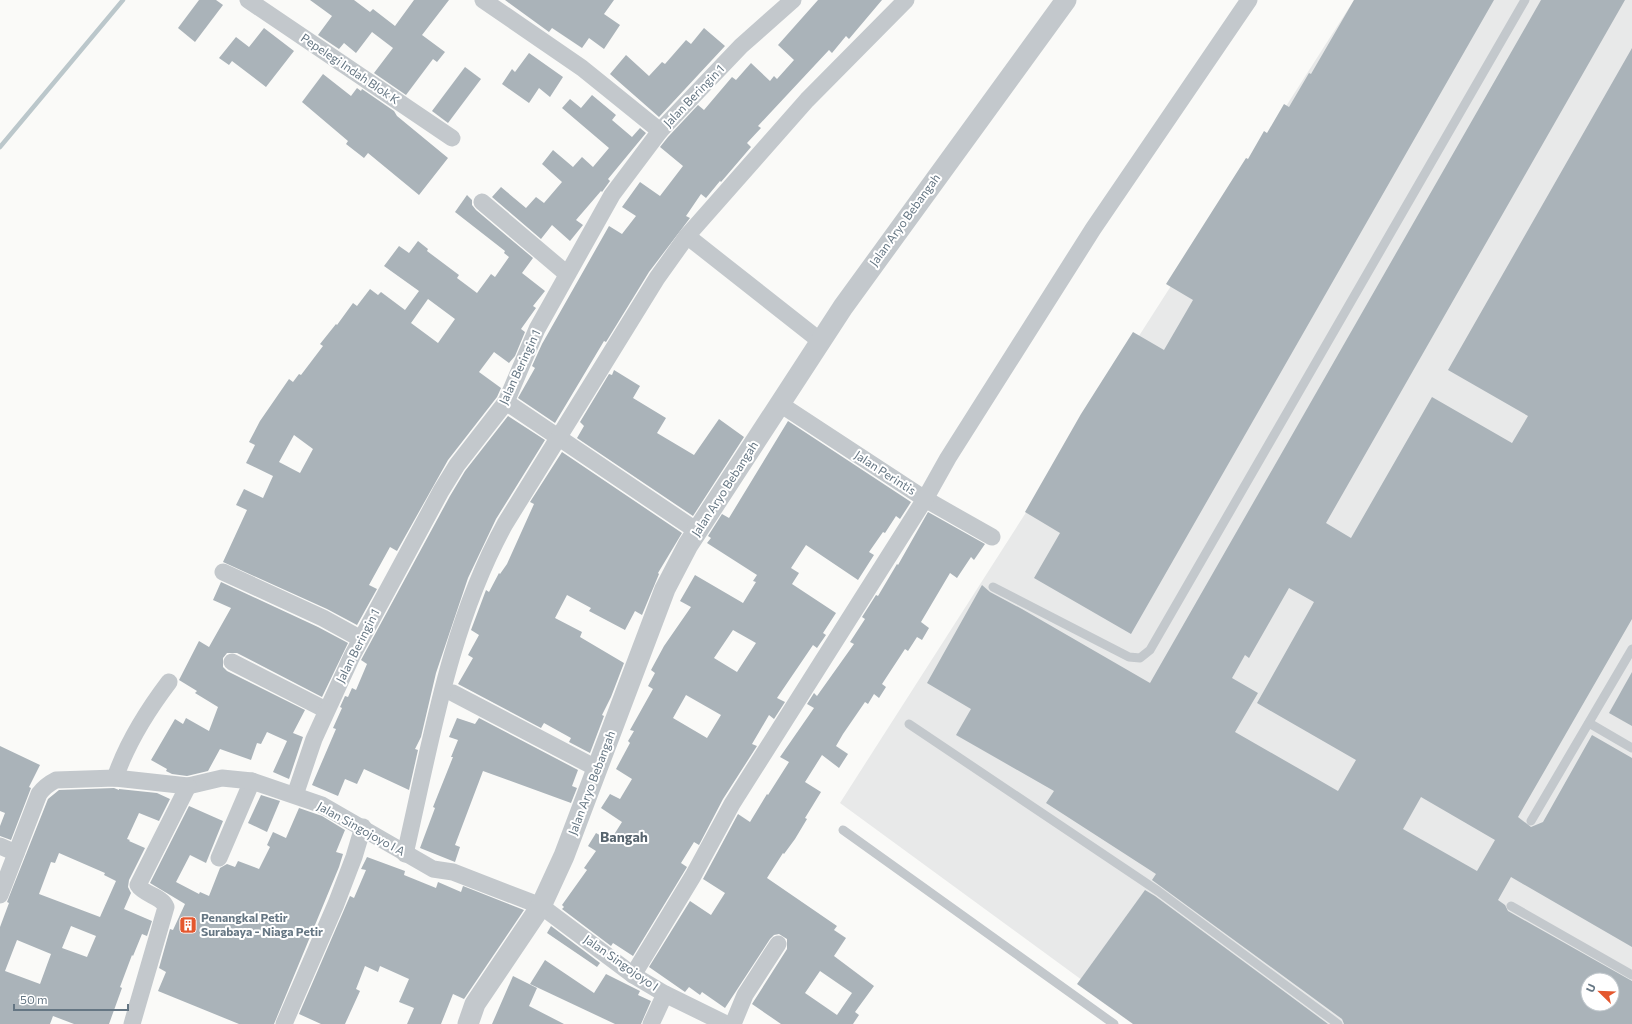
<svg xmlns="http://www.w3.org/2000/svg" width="1632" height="1024" viewBox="0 0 1632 1024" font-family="Commissioner,sans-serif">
<rect width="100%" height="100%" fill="#fafaf8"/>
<path fill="#e8e9e9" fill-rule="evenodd" d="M 1354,0 L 1632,0 L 1632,1024 L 1142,1024 L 840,803 ZM 1588,980 L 1612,980 L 1612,1004 L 1588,1004 Z"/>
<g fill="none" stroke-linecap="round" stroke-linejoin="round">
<polyline stroke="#bbc7cb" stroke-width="4.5" points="0,147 123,0"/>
</g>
<g fill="#aab3b9" fill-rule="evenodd">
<polygon points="199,0 216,0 223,5 195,42 178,28"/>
<polygon points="310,0 354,0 370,12 373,9 395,26 414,0 449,0 422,35 445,52 437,62 433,59 406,95 374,73 393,48 372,32 356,53 344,43 339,49 318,35 332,16"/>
<polygon points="505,0 614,0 604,14 620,25 604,49 589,38 582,48 552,28 549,32"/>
<polygon points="818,0 882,0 849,39 846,36 832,53 829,50 758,126 761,128 747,143 751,147 721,182 720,181 706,198 701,194 686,216 690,218 649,272 606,342 604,341 555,423 518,398 535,368 532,366 542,344 609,226 622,234 636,216 622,207 640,182 660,196 683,166 660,147 668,137 698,105 704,110 732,77 736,80 751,63 770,81 774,76 777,79 794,60 778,45"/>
<polygon points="1354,0 1494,0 1131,634 1034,578 1060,533 1025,512 1081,414 1133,332 1164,350 1193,300 1166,284 1246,158 1248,159 1264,131 1267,133 1284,104 1289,107 1309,73 1311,74"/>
<path d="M 1541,0 L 1625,0 L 1326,523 L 1351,538 L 1432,397 L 1512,443 L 1528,416 L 1448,370 L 1632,48 L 1632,619 L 1518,817 L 1531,827 L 1543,822 L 1592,735 L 1632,758 L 1632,947 L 1511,877 L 1498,900 L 1505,905 L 1508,911 L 1632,981 L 1632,1024 L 1344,1024 L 1342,1019 L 1152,880 L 1156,874 L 1046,803 L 1054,791 L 956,735 L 971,709 L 927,683 L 982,585 L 990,592 L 1022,609 L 1150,683 ZM 1289,588 L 1314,602 L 1257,703 L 1356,760 L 1338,791 L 1235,732 L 1258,693 L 1232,678 L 1245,655 L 1249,658 ZM 1421,797 L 1495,840 L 1477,871 L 1403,829 ZM 1588,980 L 1612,980 L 1612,1004 L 1588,1004 Z"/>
<polygon points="264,28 294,51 266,87 232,61 229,65 219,58 236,37 249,47"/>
<polygon points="704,28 725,46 659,117 610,74 626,55 649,76 662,62 665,64 686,40 691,44"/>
<polygon points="529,53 563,77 550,97 539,88 529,103 502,84 512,69 515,72"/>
<polygon points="465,67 481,79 448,123 432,111"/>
<polygon points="323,74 351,96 357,88 361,91 362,89 394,111 397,116 448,158 419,195 368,153 364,158 346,144 348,141 302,102"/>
<polygon points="592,95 616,115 612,120 632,137 640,128 646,133 608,179 610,181 602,192 601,191 576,220 583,225 570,241 552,225 541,239 492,197 501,187 526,208 536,197 544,203 562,182 542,164 553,150 573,167 582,157 593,167 609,148 562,108 570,99 581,108"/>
<path d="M 467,195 L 472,200 L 472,205 L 476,210 L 533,258 L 522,273 L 545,291 L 533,306 L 536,308 L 521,329 L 525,332 L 515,356 L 509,363 L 494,352 L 479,372 L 501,388 L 497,397 L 448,460 L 397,551 L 390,547 L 369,585 L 377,589 L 357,625 L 327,609 L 223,562 L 247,510 L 236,505 L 244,489 L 263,498 L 273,476 L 246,463 L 255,445 L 249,442 L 260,421 L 289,379 L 293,382 L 299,374 L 301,375 L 323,346 L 320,344 L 336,324 L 337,325 L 353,303 L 357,306 L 370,289 L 378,295 L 381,292 L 405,310 L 419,291 L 384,266 L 399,246 L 409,253 L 418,241 L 428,249 L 427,251 L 459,275 L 457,278 L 477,293 L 491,274 L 495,277 L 509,257 L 504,253 L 505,251 L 455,212 ZM 428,299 L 455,319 L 438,343 L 411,323 ZM 294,435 L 313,449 L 300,473 L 279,462 Z"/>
<polygon points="614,370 640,386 633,398 666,418 657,433 694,455 719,419 744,437 693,516 577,438 584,426 580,422 609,374 612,375"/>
<polygon points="508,416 545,440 496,519 468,578 436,673 421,737 415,749 418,750 409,790 364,769 357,784 345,779 338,796 312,785 336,729 333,728 342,708 340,707 345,696 348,697 352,688 356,690 367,664 361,660 450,496 465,471"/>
<path d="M 788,421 L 911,502 L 900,519 L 896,516 L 885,533 L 883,532 L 869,552 L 874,555 L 858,580 L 806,545 L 791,568 L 799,573 L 792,584 L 836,613 L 823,633 L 826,635 L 817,648 L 813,645 L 777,698 L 785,702 L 774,719 L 769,715 L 752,744 L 757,746 L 723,799 L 699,845 L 694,842 L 681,863 L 687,867 L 633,956 L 613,943 L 611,946 L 562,909 L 564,907 L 562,905 L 587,870 L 584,868 L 596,851 L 588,846 L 596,833 L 610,841 L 622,822 L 601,808 L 610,794 L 620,799 L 632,779 L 616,769 L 630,743 L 628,741 L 634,731 L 630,730 L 653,689 L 648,686 L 655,673 L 651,670 L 664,646 L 691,607 L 680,601 L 695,575 L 743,603 L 756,582 L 753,581 L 757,575 L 707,543 L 711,538 L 708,536 L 722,514 L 729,518 ZM 733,630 L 756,643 L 737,672 L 714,658 ZM 686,695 L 721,715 L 707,738 L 673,718 Z"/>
<polygon points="562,452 682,533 658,573 659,574 642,615 635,611 625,630 589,611 591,608 567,595 555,618 582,632 580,637 624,663 611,697 602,715 604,716 590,753 569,742 571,738 544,723 541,728 458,684 473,658 468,655 479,635 471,630 486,590 489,592 499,573 500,574 507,564 534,504 530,502"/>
<path d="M 928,512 L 985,544 L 974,560 L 971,557 L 957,578 L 950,573 L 921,622 L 929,628 L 922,640 L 917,637 L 908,651 L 905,649 L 882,684 L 886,687 L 879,698 L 874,694 L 868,704 L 865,702 L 843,734 L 836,746 L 848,754 L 839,768 L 822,755 L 805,782 L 821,792 L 805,818 L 807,819 L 795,839 L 784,854 L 783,853 L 767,878 L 837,926 L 834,930 L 846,938 L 834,956 L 874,986 L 855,1012 L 859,1015 L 853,1024 L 781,1024 L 752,1004 L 787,949 L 787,939 L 779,934 L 774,935 L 770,939 L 725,1008 L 702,992 L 700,995 L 689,987 L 685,992 L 649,967 L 690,901 L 711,915 L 725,893 L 703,879 L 738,814 L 750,822 L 767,794 L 768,795 L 789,762 L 780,757 L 814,708 L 807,704 L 814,693 L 817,696 L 854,644 L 850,642 L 865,619 L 862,617 L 876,595 L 878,596 L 897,564 L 898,565 ZM 820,971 L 852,993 L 837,1015 L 805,993 Z"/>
<polygon points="221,582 318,627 348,643 322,697 237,653 227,653 223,658 223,667 227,671 305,710 293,733 303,737 289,779 273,772 287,741 267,732 261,744 257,743 251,760 220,749 208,771 187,776 172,774 166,771 167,769 151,760 175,719 183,724 186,718 209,731 218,707 195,693 197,691 179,680 199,641 209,647 231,608 213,600"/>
<polygon points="1632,672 1632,726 1609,713"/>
<polygon points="457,718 475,724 479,718 578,770 572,786 577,788 571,803 483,771 455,845 460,847 455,862 420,848 435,808 433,807 453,757 451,757 458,740 449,737"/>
<polygon points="0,746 40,765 29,787 31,788 11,840 0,836 0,826 5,813 0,811"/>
<path d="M 114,788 L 119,790 L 119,789 L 157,793 L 170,799 L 159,821 L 139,813 L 127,839 L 130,840 L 129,841 L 145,848 L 129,880 L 128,887 L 131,893 L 124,909 L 152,921 L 147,936 L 142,934 L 133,956 L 132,955 L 120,987 L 122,988 L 109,1024 L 74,1024 L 53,1016 L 50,1024 L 0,1024 L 0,927 L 9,903 L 7,902 L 48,799 L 59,790 ZM 59,853 L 105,873 L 104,875 L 116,881 L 100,917 L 39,894 L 51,862 L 55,863 ZM 71,926 L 96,936 L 87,957 L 62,948 ZM 17,940 L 51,954 L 40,984 L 5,971 Z"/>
<polygon points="261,795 280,801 267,832 248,823"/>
<polygon points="189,806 223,821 206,863 190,855 176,882 199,894 200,892 209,896 220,868 227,864 235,867 238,861 259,869 270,847 267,845 273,832 286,838 299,808 322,816 345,830 336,852 343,854 339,867 274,1024 239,1024 158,991 166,972 159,968 170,929 173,930 185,904 150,883"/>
<polygon points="367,857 405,871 404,875 436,888 438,882 461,892 463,886 524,910 464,999 453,994 441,1024 407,1024 414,1008 399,1002 409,979 380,966 378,972 365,966 356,989 360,991 345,1024 321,1024 299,1014 350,896 354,898 366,870 361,869"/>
<polygon points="1145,890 1155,896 1328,1024 1133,1024 1077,984"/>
<polygon points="551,926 600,963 597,967 547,933"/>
<polygon points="545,960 594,993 606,974 640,991 638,995 651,1001 641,1024 615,1024 530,984"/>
<polygon points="513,976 537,988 529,1006 564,1024 492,1024"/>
</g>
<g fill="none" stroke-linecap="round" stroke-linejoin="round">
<g stroke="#c3c8cc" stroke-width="9">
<polyline points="993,587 1129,657 1140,658 1150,650 1525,0"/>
<polyline points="1589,723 1632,748"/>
<polyline points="909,724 1158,891 1338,1024"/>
<polyline points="1531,821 1632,649"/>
<polyline points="843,830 1114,1024"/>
<polyline points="1511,906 1632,975"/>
</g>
<g stroke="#c3c8cc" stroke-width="17">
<polyline points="248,0 452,138"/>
<polyline points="483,0 582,68 660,131"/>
<polyline points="482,202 567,274"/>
<polyline points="687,236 819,340"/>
<polyline points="506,402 697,531"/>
<polyline points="780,404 925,499 992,537"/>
<polyline points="223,572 323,618 361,639"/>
<polyline points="232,662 326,710"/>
<polyline points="453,693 598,769"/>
<path d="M 115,778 C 127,743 147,711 169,682"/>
<polyline points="295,795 314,739 352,656 441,491 457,465 506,402 537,329 612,195 660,131 741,46 793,0"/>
<polyline points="0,846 16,853"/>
<path d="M 405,854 C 431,742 449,626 505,524 L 657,278 L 687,236 L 807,100 L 906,0"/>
<polyline points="219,858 252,781"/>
<path d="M 0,895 L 39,794 C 44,787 48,784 56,780 L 115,778 L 188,786 L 222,778 L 252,781 L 322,805 L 433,869 L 453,872 L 541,906 L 633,975 L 665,994 L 726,1024"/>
<polyline points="633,975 693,876 732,804 925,499 948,458 1093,229 1249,0"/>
<path d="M 132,1024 L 166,907 C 162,896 144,895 138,885 L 188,786"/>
<polyline points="284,1024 336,904 354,857 363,827"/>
<polyline points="651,1024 665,994"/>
<polyline points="733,1024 745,995 778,944"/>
</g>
<polyline stroke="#c3c8cc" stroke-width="21" points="468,1024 475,1004 541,906 564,856 665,589 688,545 843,307 1066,0"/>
</g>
<defs>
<symbol id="building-square" viewBox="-11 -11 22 22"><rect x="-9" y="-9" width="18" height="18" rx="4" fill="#e4572e" stroke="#fff"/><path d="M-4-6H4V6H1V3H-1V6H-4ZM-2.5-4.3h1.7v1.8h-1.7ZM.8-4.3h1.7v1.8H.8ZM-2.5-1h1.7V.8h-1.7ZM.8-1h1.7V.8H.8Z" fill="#fff"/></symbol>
</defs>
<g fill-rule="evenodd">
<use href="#building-square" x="178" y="915" width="20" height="20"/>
</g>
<g text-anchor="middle" stroke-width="4" stroke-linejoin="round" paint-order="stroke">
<g font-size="12" fill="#657683" stroke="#fff">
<text transform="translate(350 69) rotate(34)" y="4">Pepelegi Indah Blok K</text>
<text transform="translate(694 96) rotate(-46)" y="4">Jalan Beringin 1</text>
<text transform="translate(905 220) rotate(-54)" y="4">Jalan Aryo Bebangah</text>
<text transform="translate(520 367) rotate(-65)" y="4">Jalan Beringin 1</text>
<text transform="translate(885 473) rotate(33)" y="4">Jalan Perintis</text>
<text transform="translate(725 489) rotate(-57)" y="4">Jalan Aryo Bebangah</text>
<text transform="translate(358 646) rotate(-63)" y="4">Jalan Beringin 1</text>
<text transform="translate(592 783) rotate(-69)" y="4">Jalan Aryo Bebangah</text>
<text transform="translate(361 829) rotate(29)" y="4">Jalan Singojoyo I A</text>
<text transform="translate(621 963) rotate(35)" y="4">Jalan Singojoyo I</text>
</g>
<g font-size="12" font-weight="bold" fill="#657683" stroke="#fff" text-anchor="start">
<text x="201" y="922">Penangkal Petir<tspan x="201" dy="14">Surabaya - Niaga Petir</tspan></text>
</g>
<g font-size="14" font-weight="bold" fill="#57646e" stroke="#fff">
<text x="624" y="842">Bangah</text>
</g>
</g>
<g transform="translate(1600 992) rotate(293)"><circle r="19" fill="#ffffff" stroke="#c1c8cd"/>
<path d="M0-3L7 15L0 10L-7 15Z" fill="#e4572e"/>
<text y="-6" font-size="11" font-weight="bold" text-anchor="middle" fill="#657683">U</text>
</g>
<path d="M14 1004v6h114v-6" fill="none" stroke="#657683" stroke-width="2"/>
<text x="20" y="1004" font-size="12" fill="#657683" stroke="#ffffff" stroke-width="3" paint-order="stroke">50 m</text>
</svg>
